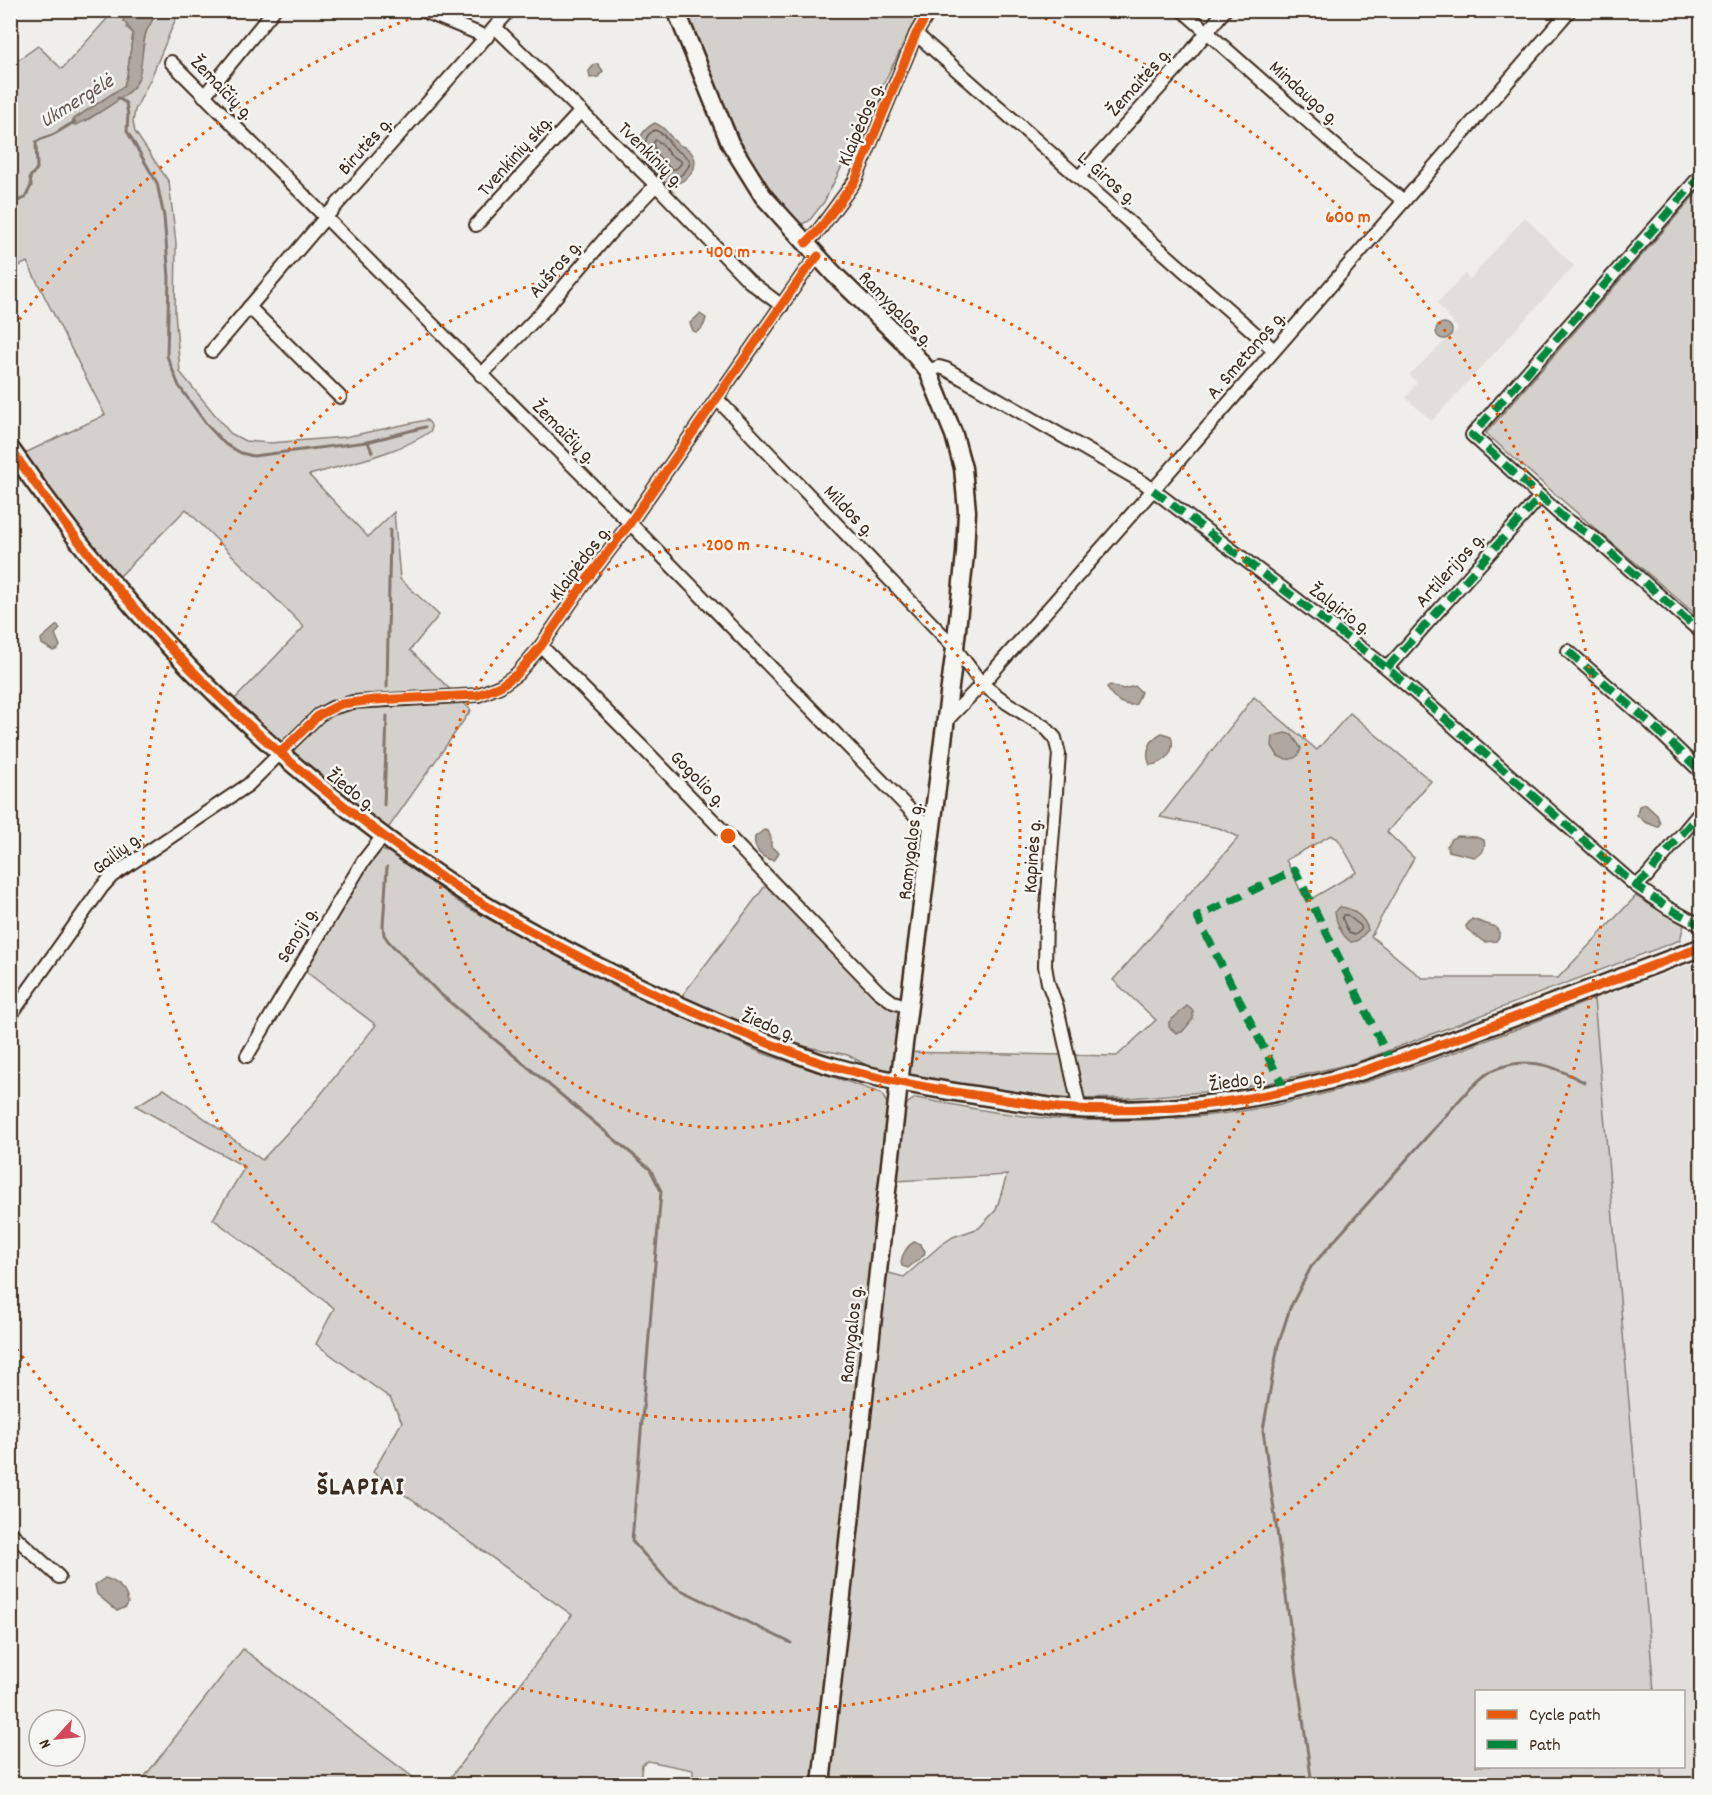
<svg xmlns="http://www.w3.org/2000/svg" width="1712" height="1795" viewBox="0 0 1712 1795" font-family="Dekko,sans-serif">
<rect width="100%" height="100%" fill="#efeeea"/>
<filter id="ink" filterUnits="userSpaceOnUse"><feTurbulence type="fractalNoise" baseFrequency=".0167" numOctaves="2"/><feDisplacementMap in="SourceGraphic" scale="12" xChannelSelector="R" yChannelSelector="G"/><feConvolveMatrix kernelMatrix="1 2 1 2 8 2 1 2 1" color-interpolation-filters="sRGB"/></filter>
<g filter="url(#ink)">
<g fill="#e2dfdb">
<polygon points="1525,217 1574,266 1432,421 1406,398 1417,382 1409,375 1458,329 1437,303 1465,274 1470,279"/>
<polygon points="1701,961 1701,1784 1662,1784 1661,1767 1684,1766 1684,1692 1654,1691 1594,999"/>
</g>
<g fill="#d4d1cc" stroke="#887e75" stroke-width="1.5" fill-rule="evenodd">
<path d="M 114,11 L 127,11 L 125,12 L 127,28 L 133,33 L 127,76 L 124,86 L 74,119 L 86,121 L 123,97 L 137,82 L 146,31 L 156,14 L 155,11 L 179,11 L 150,80 L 135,110 L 133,122 L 135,132 L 169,182 L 176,243 L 175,312 L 180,372 L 230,433 L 245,441 L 270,443 L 345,437 L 426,420 C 431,423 432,426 431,431 C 400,453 346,464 309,475 L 368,537 L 394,512 L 400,579 L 439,615 L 410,650 L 471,710 L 387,830 L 233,701 L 304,627 L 186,509 L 118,578 L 69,517 L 25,453 L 105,415 L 27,262 L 11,270 L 10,66 L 38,46 L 62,69 Z"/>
<polygon points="685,11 920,11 824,202 809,221 799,225 765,182 739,139"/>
<path d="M 1701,188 L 1701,619 C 1630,557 1556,497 1486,433 Z"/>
<path d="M 1254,697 L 1317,750 L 1350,713 L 1431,781 L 1387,832 L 1414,858 L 1371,936 L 1422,978 L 1558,978 L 1636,896 L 1684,925 L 1680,940 L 1358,1062 L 1268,1083 L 1203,1092 L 1128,1098 L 1066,1099 L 1000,1091 L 870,1067 L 848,1055 L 798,1045 L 681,997 L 772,877 L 881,989 L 901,1000 L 896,1052 L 1117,1056 L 1156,1020 L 1113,980 L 1239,837 L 1219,828 L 1160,817 ZM 1331,835 L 1338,839 L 1357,872 L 1306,902 L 1286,860 Z"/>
<polygon points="381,850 391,853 463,905 621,990 762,1053 881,1093 887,1103 889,1113 814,1784 734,1784 734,1781 693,1781 693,1770 648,1761 642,1764 640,1784 437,1784 447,1782 572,1615 373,1472 402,1422 390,1398 316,1344 334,1308 213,1219 245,1167 136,1106 164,1089 262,1160 310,1108 376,1025 305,971 308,956 377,851"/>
<path d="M 1594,999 L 1654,1691 L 1476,1692 L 1476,1766 L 1661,1767 L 1662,1784 L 829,1784 L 885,1272 L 904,1277 L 941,1245 L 953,1237 L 979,1228 L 996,1210 L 1007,1175 L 895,1181 C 897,1164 898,1121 905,1107 C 907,1102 912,1100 916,1098 C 962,1106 1008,1116 1055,1119 C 1136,1123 1223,1119 1303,1099 C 1403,1075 1498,1036 1594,999 Z"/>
<polygon points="243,1649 422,1784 139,1784"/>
</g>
<g fill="#afa8a1" stroke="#81766d" stroke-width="1.5">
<path d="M 127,11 L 155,11 C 155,19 147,27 145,36 C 141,50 143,69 137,82 C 131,95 89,119 76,125 L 71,124 L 74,119 L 124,86 L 127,76 L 133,33 L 123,20 Z"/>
<polygon points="595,64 598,64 603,71 598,77 590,78 589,71"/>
<path d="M 655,123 C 667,128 669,137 678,144 C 682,147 687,147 690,151 C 695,156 696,162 694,168 C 690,179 675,188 664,182 C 661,179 657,174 654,171 C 639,155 631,136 655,123 Z"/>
<path d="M 700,314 L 706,318 C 705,323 702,330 696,332 L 693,331 L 690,323 Z"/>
<circle cx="1444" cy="331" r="8"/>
<polygon points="57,625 60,629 55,634 60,646 58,649 53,651 42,644 41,639"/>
<path d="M 1110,685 L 1123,689 L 1135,686 L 1141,692 L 1136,704 C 1124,708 1112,698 1107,687 Z"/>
<path d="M 1162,733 L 1171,736 C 1176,752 1165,764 1150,765 C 1144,752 1150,739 1162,733 Z"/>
<path d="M 1285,733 L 1292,735 L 1301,748 C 1299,761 1287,761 1278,756 L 1272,746 L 1273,736 Z"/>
<polygon points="1645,804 1657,815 1660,823 1658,827 1645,822 1637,815 1639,806"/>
<path d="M 764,830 L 768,831 L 771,838 L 771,847 L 779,852 L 776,858 L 773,860 C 761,858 753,849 755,837 Z"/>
<path d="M 1457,836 L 1476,837 L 1484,840 C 1486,849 1482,855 1474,857 L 1449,851 L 1447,846 L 1451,839 Z"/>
<path d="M 1340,907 C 1352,907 1366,919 1368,930 L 1357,941 L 1351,942 C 1342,936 1336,923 1335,912 Z"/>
<polygon points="1472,919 1495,927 1499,932 1499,937 1496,941 1484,942 1467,929 1466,926"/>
<polygon points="1187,1006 1193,1011 1193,1019 1182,1032 1176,1033 1169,1027 1169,1022"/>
<path d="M 914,1242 L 920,1244 L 925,1251 L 924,1255 L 908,1268 L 902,1266 C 899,1258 907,1246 914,1242 Z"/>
<path d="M 105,1578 C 116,1581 127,1590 128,1603 L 126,1607 L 117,1611 L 97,1594 L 95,1585 Z"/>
</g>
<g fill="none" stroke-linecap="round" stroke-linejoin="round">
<g stroke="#695c52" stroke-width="1.5">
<path d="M 655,130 C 664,133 667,140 673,147 C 683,157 701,158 680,176 L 668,176 C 657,166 632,141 655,130 Z"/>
<polygon points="655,140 661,143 670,155 681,161 681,164 676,169 671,169 657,155 653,144"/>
<polygon points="1343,915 1347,915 1361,926 1361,930 1355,935 1349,933 1342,918"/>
</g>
<g stroke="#81766d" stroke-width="3">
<polyline points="118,98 126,103 128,115 127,131 157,183 164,217 169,277 167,356 179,386 207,425 225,444 241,453 253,456 367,442 425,427"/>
<path d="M 10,196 L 14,197 L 17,201 L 25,198 L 31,186 L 30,177 L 37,169 L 36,142 C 43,137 49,137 56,133 C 63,129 68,125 75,122"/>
<polyline points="368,442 372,452"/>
<polyline points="387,687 390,530"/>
<polyline points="384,805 387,716"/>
<polyline points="387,867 383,926 384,935 389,942 439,993 650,1169 661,1191 632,1541 669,1582 679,1589 791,1643"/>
<path d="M 1312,1784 L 1263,1430 L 1278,1345 L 1290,1308 L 1311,1267 L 1463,1096 C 1470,1089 1478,1080 1487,1074 C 1494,1068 1504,1066 1513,1064 C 1542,1060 1558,1069 1584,1082"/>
</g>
<defs>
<g id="street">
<polyline points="421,10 487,37"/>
<polyline points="1182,10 1355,163 1404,201"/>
<polyline points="495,27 656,185 749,281 782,306"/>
<polyline points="916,34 1274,350"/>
<polyline points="171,62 630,523 917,817 926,823 934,824"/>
<polyline points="204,96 274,10"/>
<polyline points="1702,174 1472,435 1564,518 1594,538 1702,633"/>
<polyline points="1079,177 1181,64 1225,10"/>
<polyline points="476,225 581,111"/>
<polyline points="806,243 819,230 855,181 916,34 930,10"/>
<polyline points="249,307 340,397"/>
<polyline points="212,351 325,218 510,10"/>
<polyline points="928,371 939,367 946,369 1144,483 1387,668 1636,886 1668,908 1702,926"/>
<polyline points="481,375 544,310 609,234 656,185"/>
<polyline points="717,399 955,648 982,684 1007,703 1045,727 1055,738 1059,754 1046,919 1045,966 1048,983 1057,1007 1080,1110"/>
<polyline points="541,646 644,749 878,991 893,1002 909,1007"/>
<polyline points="1568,651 1649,722 1697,768 1702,774"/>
<polyline points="1387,668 1540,497"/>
<polyline points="946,721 982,684 1153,490 1570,10"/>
<polyline points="1636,886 1647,876 1702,810"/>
<polyline points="10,1016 102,887 112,876 248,785 319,715 332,708 353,702 478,695 500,686 517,674 541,646 585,582 630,523 804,273 818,256"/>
<polyline points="247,1056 362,863 383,836"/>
<polyline points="10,1532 59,1577"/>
</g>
<g id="secondary">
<polyline points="676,10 730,143 763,196 834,274 902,340 928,371 954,435 963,468 967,511 965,554 955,648 899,1083 821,1784"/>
<path d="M 10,448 C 109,592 218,709 357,816 C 392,843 429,870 467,894 C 523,929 582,959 642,988 C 689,1010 735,1031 784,1049 C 800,1055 816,1062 832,1066 C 907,1087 983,1096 1059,1108 C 1158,1115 1261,1101 1356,1073 C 1405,1058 1453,1040 1502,1022 C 1569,997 1635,972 1702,947"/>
</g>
</defs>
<use href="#street" stroke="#3b2a1e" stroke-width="16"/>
<use href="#secondary" stroke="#3b2a1e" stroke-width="21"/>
<use href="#street" stroke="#f6f6f2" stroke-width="12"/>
<use href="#secondary" stroke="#f6f6f2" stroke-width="16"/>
<g stroke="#00873e" stroke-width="8" stroke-dasharray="15 8" stroke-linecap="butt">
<polyline points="1702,174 1472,435 1564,518 1594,538 1702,633"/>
<polyline points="1153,490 1387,668 1636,886 1668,908 1702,926"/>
<polyline points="1568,651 1649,722 1697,768 1702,774"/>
<polyline points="1387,668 1540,497"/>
<polyline points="1636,886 1647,876 1702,810"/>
<polyline points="1285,1090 1197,917 1295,870 1391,1062"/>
</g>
<defs>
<g id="cycleway">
<polyline points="806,243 819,230 855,181 916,34 930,10"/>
<path d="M 10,448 C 109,592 218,709 357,816 C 392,843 429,870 467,894 C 523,929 582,959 642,988 C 689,1010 735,1031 784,1049 C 800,1055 816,1062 832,1066 C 907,1087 983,1096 1059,1108 C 1158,1115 1261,1101 1356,1073 C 1405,1058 1453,1040 1502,1022 C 1569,997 1635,972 1702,947"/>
<polyline points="280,753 319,715 341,704 374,700 478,695 500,686 517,674 541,646 585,582 630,523 804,273 818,256"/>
</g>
</defs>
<use href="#cycleway" stroke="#f6f6f2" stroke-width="13"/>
<use href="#cycleway" stroke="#e8590c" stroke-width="9"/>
</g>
</g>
<g fill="none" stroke="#e8590c" stroke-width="3" stroke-dasharray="3 6">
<circle cx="728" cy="836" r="292"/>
<circle cx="728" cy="836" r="585"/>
<path d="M14 327A877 877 0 0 1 428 12M1028 12A877 877 0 1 1 14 1345"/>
</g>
<g text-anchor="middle" stroke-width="5" stroke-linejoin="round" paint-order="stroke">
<g font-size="20" fill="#3b2a1e" stroke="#f6f6f2">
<text transform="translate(1138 81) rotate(-48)" y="7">Žemaitės g.</text>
<text transform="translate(223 87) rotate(46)" y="7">Žemaičių g.</text>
<text transform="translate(1305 92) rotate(42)" y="7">Mindaugo g.</text>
<text transform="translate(859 124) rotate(-67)" y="7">Klaipėdos g.</text>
<text transform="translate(364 145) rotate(-48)" y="7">Birutės g.</text>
<text transform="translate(652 154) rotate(45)" y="7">Tvenkinių g.</text>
<text transform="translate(514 155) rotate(-48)" y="7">Tvenkinių skg.</text>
<text transform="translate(1108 177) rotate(41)" y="7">L. Giros g.</text>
<text transform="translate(554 268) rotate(-49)" y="7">Aušros g.</text>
<text transform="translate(897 308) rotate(46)" y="7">Ramygalos g.</text>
<text transform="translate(1245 354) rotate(-49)" y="7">A. Smetonos g.</text>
<text transform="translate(565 431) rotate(45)" y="7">Žemaičių g.</text>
<text transform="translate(850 510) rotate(46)" y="7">Mildos g.</text>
<text transform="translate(579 562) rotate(-53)" y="7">Klaipėdos g.</text>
<text transform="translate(1449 569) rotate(-48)" y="7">Artilerijos g.</text>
<text transform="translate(1341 608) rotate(37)" y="7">Žalgirio g.</text>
<text transform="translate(699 778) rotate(46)" y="7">Gogolio g.</text>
<text transform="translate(352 789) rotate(38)" y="7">Žiedo g.</text>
<text transform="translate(909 851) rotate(-83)" y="7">Ramygalos g.</text>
<text transform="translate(116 852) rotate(-38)" y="7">Gailių g.</text>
<text transform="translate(1031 856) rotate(-86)" y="7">Kapinės g.</text>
<text transform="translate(296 934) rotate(-59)" y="7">Senoji g.</text>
<text transform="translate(769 1024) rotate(22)" y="7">Žiedo g.</text>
<text transform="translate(1237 1080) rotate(-8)" y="7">Žiedo g.</text>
<text transform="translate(850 1334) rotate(-84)" y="7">Ramygalos g.</text>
</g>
<g font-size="21" font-style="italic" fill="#64564c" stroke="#f6f6f2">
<text transform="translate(76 100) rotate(-32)" y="7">Ukmergėlė</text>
</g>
<g font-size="26" font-weight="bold" letter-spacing="1.5" fill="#3b2a1e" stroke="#f6f6f2">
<text x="361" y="1494">ŠLAPIAI</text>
</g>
</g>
<circle cx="728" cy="836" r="9" fill="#e8590c" stroke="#f6f6f2" stroke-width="3"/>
<g font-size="18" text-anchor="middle" font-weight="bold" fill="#e8590c" stroke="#f6f6f2" stroke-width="5" stroke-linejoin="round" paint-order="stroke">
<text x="1348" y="222">600 m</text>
<text x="728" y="257">400 m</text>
<text x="728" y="550">200 m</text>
</g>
<rect width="1712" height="1795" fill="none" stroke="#f6f6f2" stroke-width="36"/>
<rect x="18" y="18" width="1676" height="1759" fill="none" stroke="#3b2a1e" stroke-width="2" filter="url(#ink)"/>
<rect x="1475" y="1690" width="210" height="78" fill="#f6f6f2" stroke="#aba49d" stroke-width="1.5"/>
<rect x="1487" y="1710" width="30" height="9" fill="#e8590c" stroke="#aba49d" stroke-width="1.5"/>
<text x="1529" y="1720" font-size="18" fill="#3b2a1e">Cycle path</text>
<rect x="1487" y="1740" width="30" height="9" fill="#00873e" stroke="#aba49d" stroke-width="1.5"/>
<text x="1529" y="1750" font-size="18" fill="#3b2a1e">Path</text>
<g transform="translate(57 1738) rotate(243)"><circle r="28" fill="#f6f6f2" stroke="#aba49d" stroke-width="1.5"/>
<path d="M0-4.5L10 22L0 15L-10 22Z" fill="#d1495b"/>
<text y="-9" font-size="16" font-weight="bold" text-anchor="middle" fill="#3b2a1e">N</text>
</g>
</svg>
